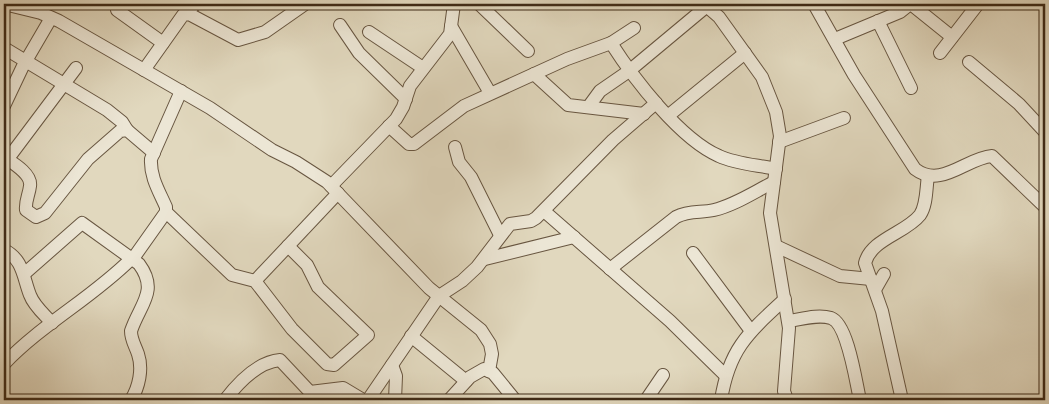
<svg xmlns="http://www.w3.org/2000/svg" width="1049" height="404" viewBox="0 0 1049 404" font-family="'Gentium Book Plus',serif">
<rect width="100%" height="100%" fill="#e1d8be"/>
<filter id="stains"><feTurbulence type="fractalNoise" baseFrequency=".004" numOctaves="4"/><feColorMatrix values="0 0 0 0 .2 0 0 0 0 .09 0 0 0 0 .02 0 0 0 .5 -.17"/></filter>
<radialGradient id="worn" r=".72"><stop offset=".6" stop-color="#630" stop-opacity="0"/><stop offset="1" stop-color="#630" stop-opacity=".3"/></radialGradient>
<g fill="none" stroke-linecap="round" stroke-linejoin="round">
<defs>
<g id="minor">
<polyline points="4,4 41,13 59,21 210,108 272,150 296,162 327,182 429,288 481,330 490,344 492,354 489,371"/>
<polyline points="479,4 528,51"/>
<polyline points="704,4 719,17 762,77 776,112 780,136 770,213 789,328 784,391 787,400"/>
<path d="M 814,4 L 854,75 L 915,169 C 941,189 966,158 992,156 L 1045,207"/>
<polyline points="911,4 952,37"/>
<polyline points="117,10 163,43"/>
<polyline points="186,14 195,4"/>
<polyline points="878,21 911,88"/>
<polyline points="340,25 359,53 406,99"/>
<polyline points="451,26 490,93"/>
<polyline points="369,32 423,68"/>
<polyline points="835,39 900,12 910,4"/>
<path d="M 611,43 C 634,79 680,139 719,156 C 736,164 758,165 776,169"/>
<polyline points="4,48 107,110 122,122 127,130"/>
<polyline points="940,53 978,4"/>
<polyline points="969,62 1019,104 1045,132"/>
<polyline points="144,70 183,15 189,14 238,40 265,32 305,4"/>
<polyline points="534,74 568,105 644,114"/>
<polyline points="4,106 23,66 51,18"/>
<polyline points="589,106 600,91 629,71 707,6"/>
<polyline points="669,115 745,53"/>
<polyline points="389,126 409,144 414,144 464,106 567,59 611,43 634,28"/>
<polyline points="779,142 844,118"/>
<polyline points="455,147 459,162 471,177 500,235"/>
<path d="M 4,157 C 13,163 32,174 30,186 C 29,195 25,201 26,210 L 36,217 L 45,213 L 88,159 L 120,131 L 127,130 L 154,153"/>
<polyline points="7,160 76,68"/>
<polyline points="331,186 396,119 403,107 410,86 450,34 454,4"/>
<polyline points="544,211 670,321 725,375"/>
<polyline points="166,212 232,275 255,281 292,329 327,364 334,365 368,335 318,287 307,265 288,246"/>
<polyline points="776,246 840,276 871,279"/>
<path d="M 4,250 C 23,259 23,277 30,295 C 34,306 44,314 52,323"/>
<polyline points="693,253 751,331"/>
<polyline points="485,259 574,237"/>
<path d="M 132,260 L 166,212 L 166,207 C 159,191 150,177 151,159 L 181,91"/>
<path d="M 610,269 L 676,217 C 689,210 701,213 714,210 C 735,205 754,192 774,182"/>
<path d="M 24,274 L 82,223 L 139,264 C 159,291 140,304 131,331 C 131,340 135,345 138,354 C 143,369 139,387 131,400"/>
<polyline points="255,281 338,193"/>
<polyline points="876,288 884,274"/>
<path d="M 789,321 C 802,319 818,314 831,318 C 848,324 856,383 860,400"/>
<polyline points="411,336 466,381"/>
<path d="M 4,364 C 42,324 92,298 131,259"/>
<polyline points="392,365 396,376 395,400"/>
<path d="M 225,400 C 238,383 257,362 280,360 L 310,392 L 343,388 L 363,400"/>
<polyline points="368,400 439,296 462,281 477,267 510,224 531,221 536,218 613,140 656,103"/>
<polyline points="449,400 470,377 484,369 493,373 515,400"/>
<polyline points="646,400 663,375"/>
<path d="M 721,400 C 729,349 748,333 785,299"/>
<path d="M 902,400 L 882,311 L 865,263 C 871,239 906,233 920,215 C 927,205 926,188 928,176"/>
</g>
</defs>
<use href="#minor" stroke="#685641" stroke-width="14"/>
<use href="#minor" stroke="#ece6d5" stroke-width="12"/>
</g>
<rect width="1049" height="404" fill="none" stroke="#e1d8be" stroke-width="20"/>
<rect x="5" y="5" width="1039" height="394" fill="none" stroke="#3f2b17" stroke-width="2.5"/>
<rect x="10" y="10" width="1029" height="384" fill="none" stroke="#3f2b17"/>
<rect width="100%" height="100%" filter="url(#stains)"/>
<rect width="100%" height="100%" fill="url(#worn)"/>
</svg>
